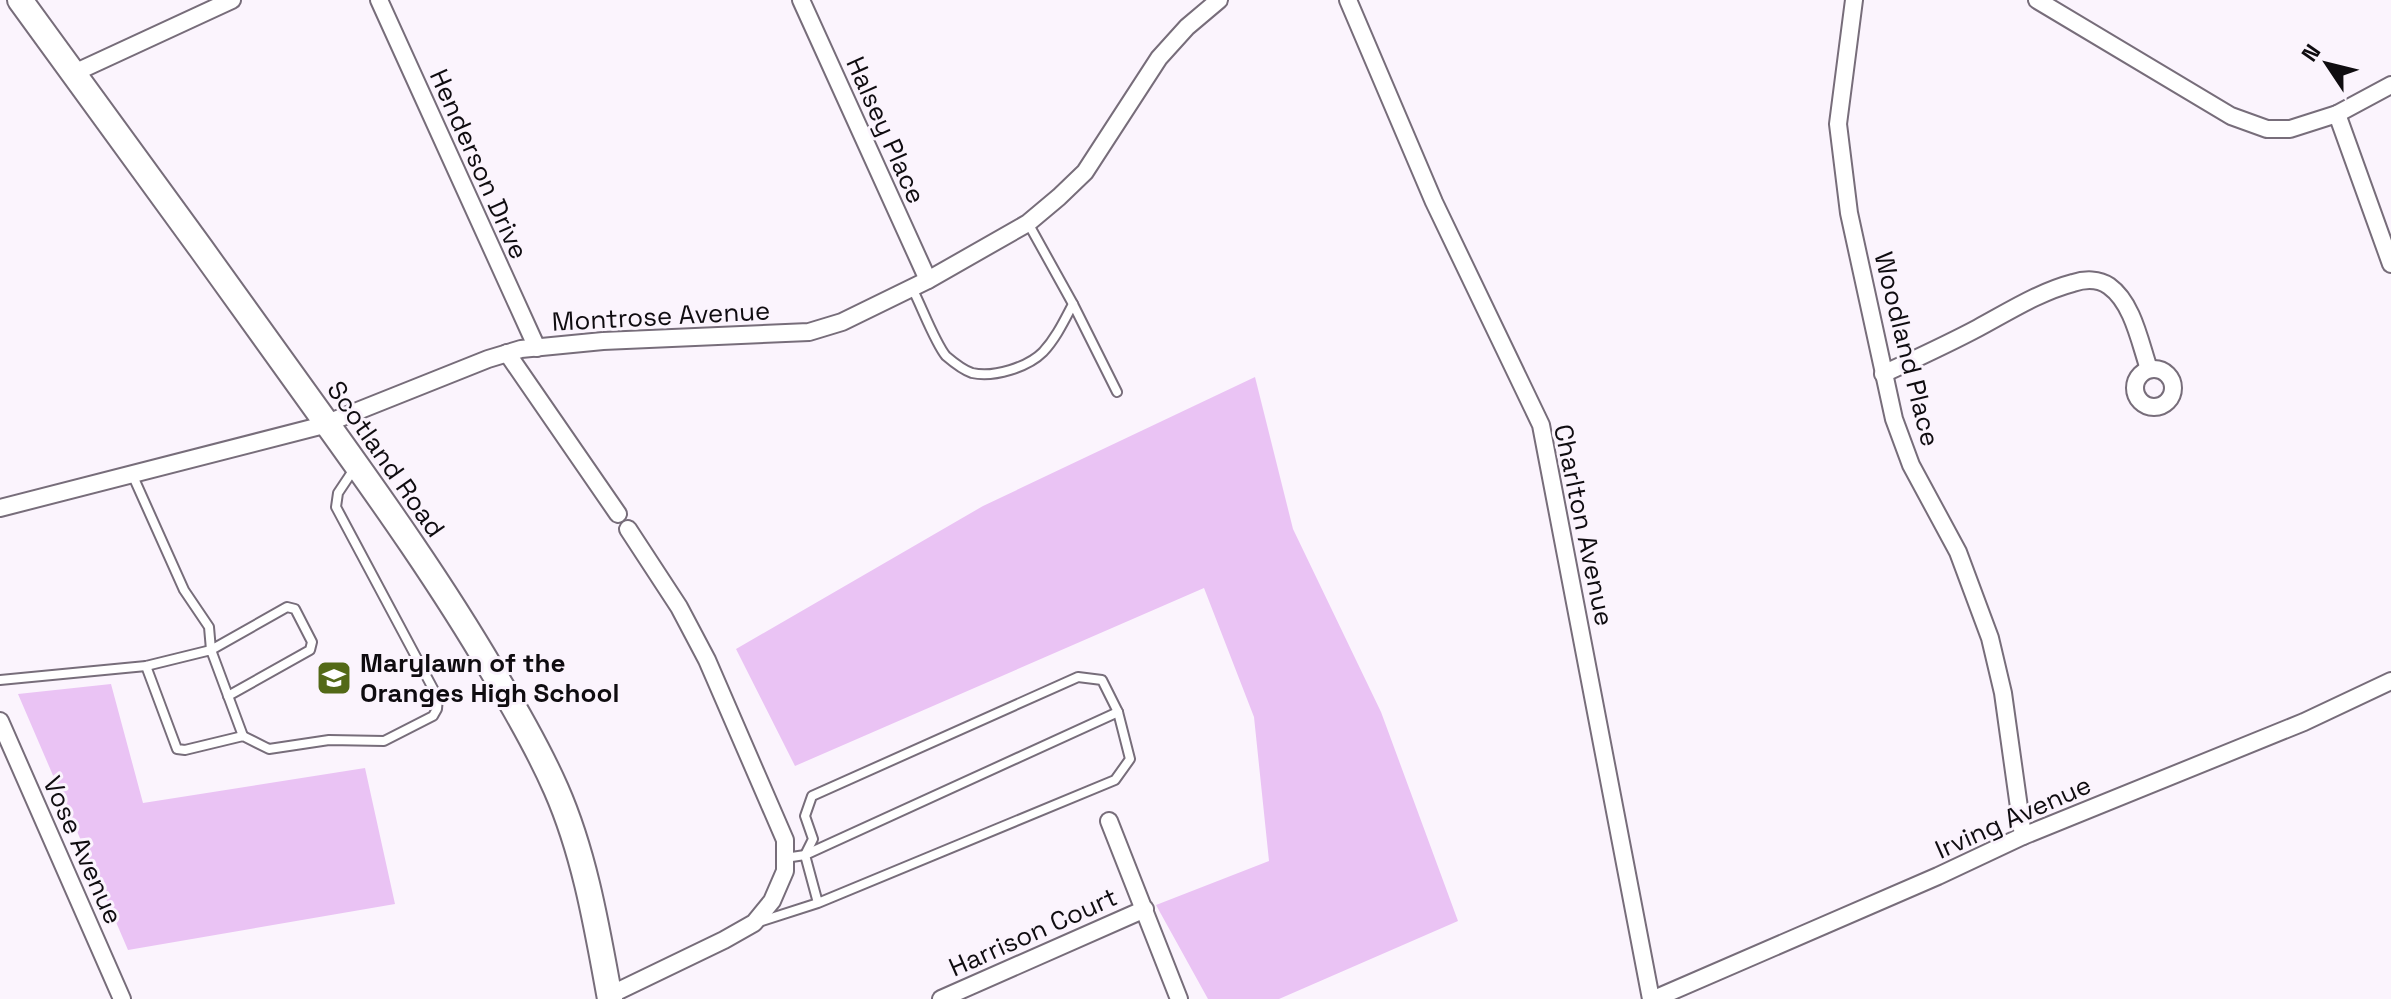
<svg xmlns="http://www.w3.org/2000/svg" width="2391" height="999" viewBox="0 0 2391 999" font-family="'Space Grotesk',sans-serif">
<rect width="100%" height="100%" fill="#fbf4fd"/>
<g fill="#eac3f4">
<polygon points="1255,377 1293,529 1381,712 1458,921 1279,999 1208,999 1156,905 1269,861 1254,717 1204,588 795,766 736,649 983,506"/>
<polygon points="111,684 143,803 365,768 395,904 128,950 18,694"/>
</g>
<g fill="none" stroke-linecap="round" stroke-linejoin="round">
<defs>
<g id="service">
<polyline points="1028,223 1073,304 1117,392"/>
<path d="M 912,288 C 921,305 935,343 946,356 C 953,362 963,370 972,373 C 994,378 1028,367 1043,352 C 1056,338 1064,321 1073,304"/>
<polyline points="132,474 184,590 209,627 211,650 287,607 295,609 312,642 310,650 228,696"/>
<polyline points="146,666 177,749 185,750 243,736 269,749 329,740 384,741 433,716 437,709 438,698 336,507 338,493 354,469"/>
<polyline points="0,680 146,666 211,650 243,736"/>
<polyline points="785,858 805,855 1118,712"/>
<polyline points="759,922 818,903 1115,780 1130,759 1118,712 1102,680 1078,677 812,796 805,816 813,839 805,855 818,903"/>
</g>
<g id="minor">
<polyline points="379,0 537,348"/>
<polyline points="801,0 928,280"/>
<polyline points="1348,0 1434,202 1541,425 1651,999"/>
<polyline points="1854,0 1838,124 1849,213 1894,419 1911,465 1958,552 1990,638 2003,693 2023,836"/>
<polyline points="2037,0 2231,116 2267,129 2290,129 2337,114 2391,85"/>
<polyline points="74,73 232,0"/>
<polyline points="2337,114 2391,264"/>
<polyline points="507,353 618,514"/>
<circle cx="2154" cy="388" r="19"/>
<path d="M 1883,374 C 1915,359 1946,345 1978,328 C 2008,312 2039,292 2073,283 C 2085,279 2099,279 2109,286 C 2133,303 2140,343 2149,369"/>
<polyline points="0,508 320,426 488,359 521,349 603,341 809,332 842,322 928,280 1028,223 1059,197 1085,172 1159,58 1187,27 1219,0"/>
<polyline points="0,721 122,999"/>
<polyline points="1109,821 1179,999"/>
<polyline points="610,995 724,940 754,923 772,901 785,871 785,840 707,660 679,607 628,529"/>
<polyline points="941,999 1145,909"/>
<polyline points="1654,999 1938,876 2023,836 2304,722 2391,681"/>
</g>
<path id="secondary" d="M 20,0 C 123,140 224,280 325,421 C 384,503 442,585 493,672 C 516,710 538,748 556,789 C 585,855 597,928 610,999"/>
</defs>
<use href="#service" stroke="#776d7a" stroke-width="12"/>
<use href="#minor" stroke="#776d7a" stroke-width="20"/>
<use href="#secondary" stroke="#776d7a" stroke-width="28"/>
<use href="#service" stroke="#fff" stroke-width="8"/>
<use href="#minor" stroke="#fff" stroke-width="16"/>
<use href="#secondary" stroke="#fff" stroke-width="24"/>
</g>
<defs>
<symbol id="school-square" viewBox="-11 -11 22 22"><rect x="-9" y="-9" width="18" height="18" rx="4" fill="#536917" stroke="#fbf4fd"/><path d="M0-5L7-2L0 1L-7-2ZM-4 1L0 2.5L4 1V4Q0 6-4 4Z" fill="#fff"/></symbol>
</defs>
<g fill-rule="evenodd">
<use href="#school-square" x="314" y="658" width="40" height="40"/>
</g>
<g text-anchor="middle" stroke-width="6" stroke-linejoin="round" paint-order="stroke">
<g font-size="26" fill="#0f0c10" stroke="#fbf4fd">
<text transform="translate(886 130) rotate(66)" y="9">Halsey Place</text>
<text transform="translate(479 164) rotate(66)" y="9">Henderson Drive</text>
<text transform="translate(661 316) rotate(-3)" y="9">Montrose Avenue</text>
<text transform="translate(1907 349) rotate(76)" y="9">Woodland Place</text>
<text transform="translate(386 459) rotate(55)" y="9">Scotland Road</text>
<text transform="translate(1584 525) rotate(78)" y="9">Charlton Avenue</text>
<text transform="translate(2013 817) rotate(-24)" y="9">Irving Avenue</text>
<text transform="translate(83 850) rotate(66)" y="9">Vose Avenue</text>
<text transform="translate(1033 932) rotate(-24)" y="9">Harrison Court</text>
</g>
<g font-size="26" font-weight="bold" fill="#0f0c10" stroke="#fbf4fd" text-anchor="start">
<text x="360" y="672">Marylawn of the<tspan x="360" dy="30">Oranges High School</tspan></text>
</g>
</g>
<g transform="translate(2327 64) rotate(305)" stroke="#fbf4fd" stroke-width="6" paint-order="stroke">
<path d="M0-6L14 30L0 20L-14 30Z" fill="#0f0c10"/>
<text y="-12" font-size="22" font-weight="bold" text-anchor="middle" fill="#0f0c10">N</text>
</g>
</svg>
